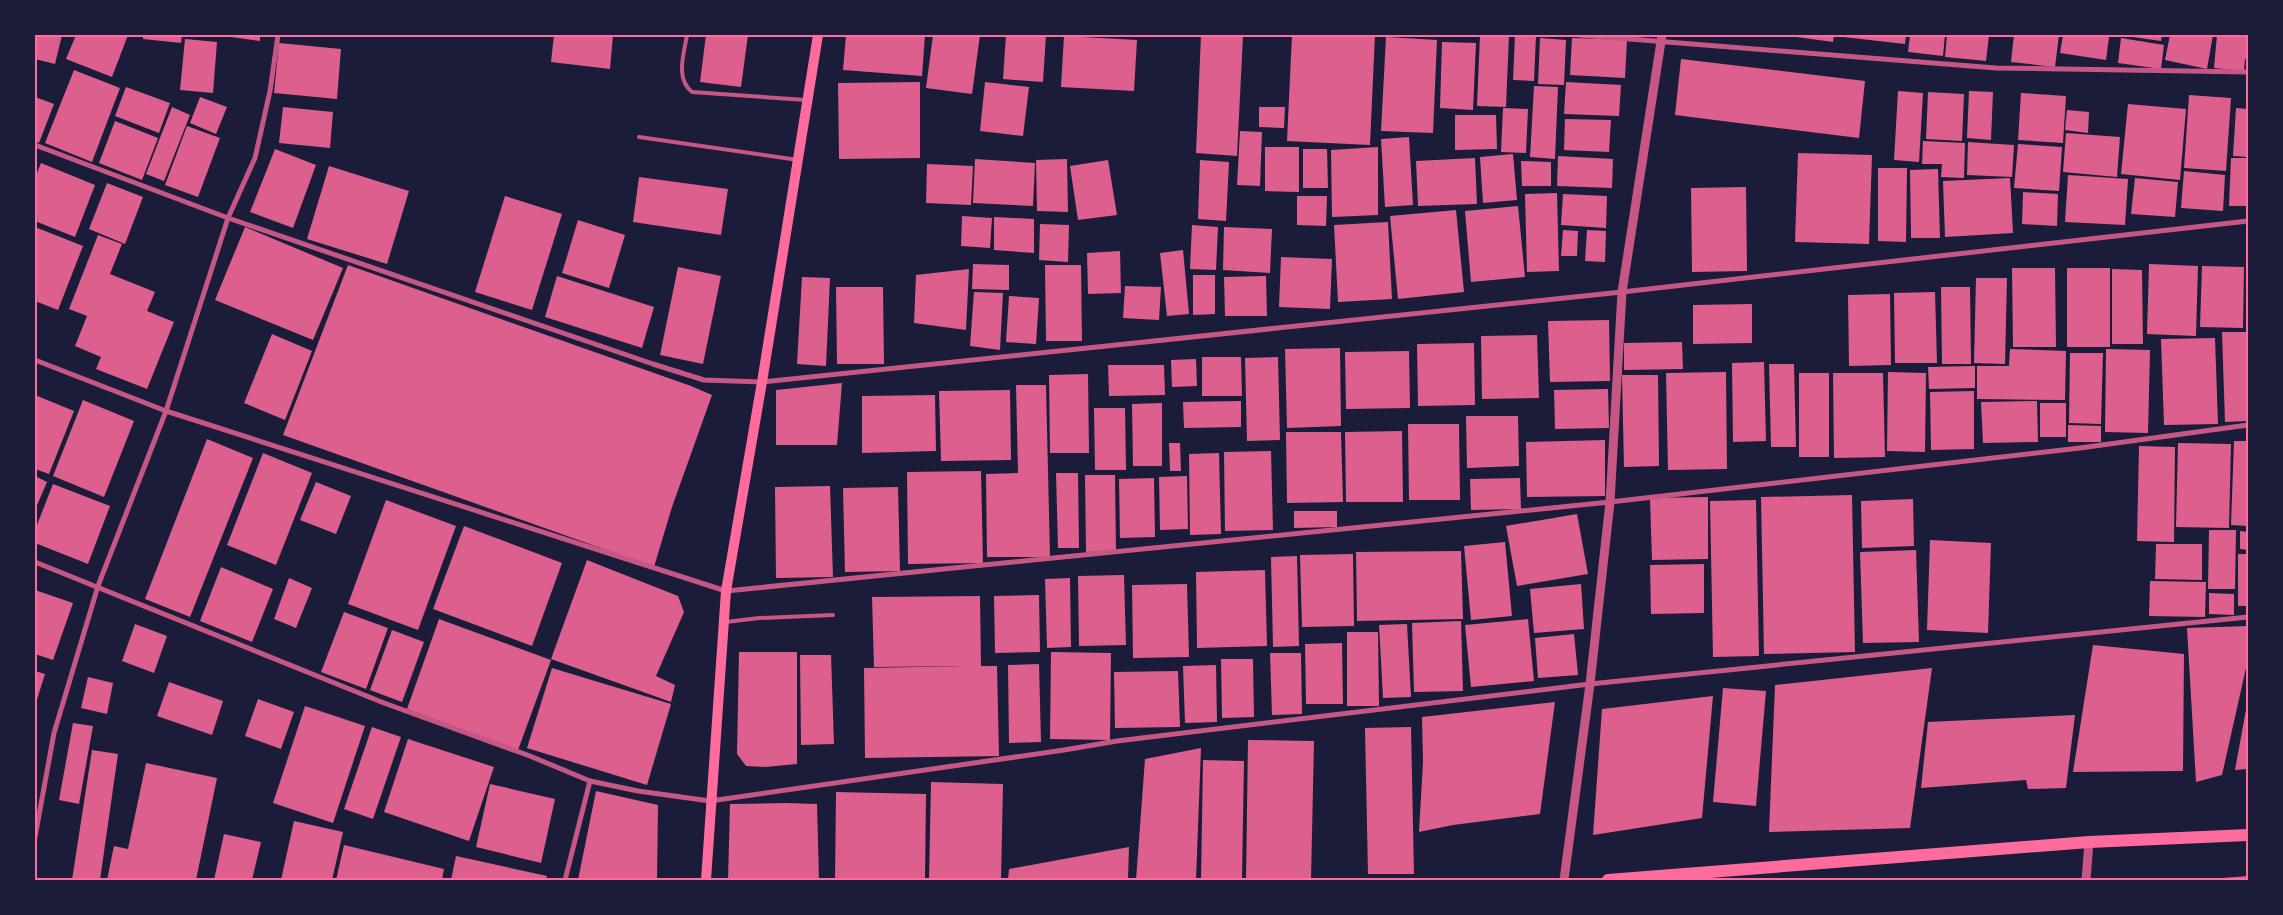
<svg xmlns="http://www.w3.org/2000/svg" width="2283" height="915" viewBox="0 0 2283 915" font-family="'Noto Serif',serif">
<rect width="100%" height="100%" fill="#1b1b3a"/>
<g fill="#dd5f8e">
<polygon points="35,35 62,35 55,64 35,59"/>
<polygon points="76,35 128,35 112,77 66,59"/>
<polygon points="143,35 182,35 181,43 143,39"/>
<polygon points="217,35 260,35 260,41"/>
<polygon points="554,35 613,35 610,69 551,62"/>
<polygon points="706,35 748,35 741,87 700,82"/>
<polygon points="846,35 925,35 922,76 843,70"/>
<polygon points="933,35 980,35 972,94 926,88"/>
<polygon points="1006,35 1046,35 1043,82 1003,79"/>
<polygon points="1201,35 1243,36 1237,156 1196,153"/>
<polygon points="1292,35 1375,35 1370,145 1287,141"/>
<polygon points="1480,35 1509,35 1506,107 1477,106"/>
<polygon points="1515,35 1536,36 1534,81 1513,80"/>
<polygon points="1782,35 1834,35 1833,42"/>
<polygon points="1843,35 1906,35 1905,44 1843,37"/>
<polygon points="1910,35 1945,35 1943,56 1908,52"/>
<polygon points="1947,35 1989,35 1986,61 1945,57"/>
<polygon points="2014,35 2059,35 2055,67 2011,62"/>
<polygon points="2063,35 2109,37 2106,60 2060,53"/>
<polygon points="2133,35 2162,35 2161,41 2133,37"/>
<polygon points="2170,35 2213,35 2207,69 2165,60"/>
<polygon points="2217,35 2248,35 2248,60 2245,59 2244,71 2214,68"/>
<polygon points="1064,36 1137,40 1134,91 1061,87"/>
<polygon points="1386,37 1437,40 1433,133 1381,131"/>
<polygon points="1540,38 1566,40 1564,85 1538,84"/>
<polygon points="1572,38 1627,40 1625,78 1570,75"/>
<polygon points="2121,38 2164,45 2161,69 2118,63"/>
<polygon points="185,39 217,42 213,93 180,90"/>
<polygon points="1442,42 1476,43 1473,110 1440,108"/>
<polygon points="279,43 341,49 337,99 274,93"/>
<polygon points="1681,59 1865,81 1859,138 1675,115"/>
<polygon points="74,70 120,88 92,162 45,143"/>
<polygon points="920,82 920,158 839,159 838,83"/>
<polygon points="985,82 1029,87 1023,136 980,131"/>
<polygon points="1566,82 1621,85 1619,116 1564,114"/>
<polygon points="1534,86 1558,87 1555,159 1530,157"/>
<polygon points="126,87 170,103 159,133 115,116"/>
<polygon points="1898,91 1923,93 1919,162 1894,160"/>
<polygon points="1969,91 1993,92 1991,140 1967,138"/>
<polygon points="1928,92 1964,94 1962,141 1926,139"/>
<polygon points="2021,93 2066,96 2063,143 2018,140"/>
<polygon points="2189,95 2231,98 2226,171 2184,168"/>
<polygon points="35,97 54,104 39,143 35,141"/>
<polygon points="200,97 227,107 216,134 190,123"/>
<polygon points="2128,104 2186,109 2180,180 2121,174"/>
<polygon points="172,107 190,115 164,181 146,174"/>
<polygon points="283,107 333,112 330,148 279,143"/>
<polygon points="1259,107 1285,107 1284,128 1259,127"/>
<polygon points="1503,108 1528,109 1526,153 1501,152"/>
<polygon points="2236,108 2248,109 2248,157 2233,156"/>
<polygon points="2067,110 2089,112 2088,133 2065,130"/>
<polygon points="1455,115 1496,115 1497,149 1455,150"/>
<polygon points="1565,119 1611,120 1609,152 1564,150"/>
<polygon points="115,121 158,138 142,180 99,163"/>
<polygon points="187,126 220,138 198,197 165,185"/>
<polygon points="1240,131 1262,132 1260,186 1237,185"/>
<polygon points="2066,133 2120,137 2117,177 2063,172"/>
<polygon points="1409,137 1413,205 1385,207 1381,139"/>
<polygon points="1923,141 1965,143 1964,178 1941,177 1942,164 1922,164"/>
<polygon points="1968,142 2014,145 2012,177 1967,175"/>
<polygon points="2018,144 2062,147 2059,191 2014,188"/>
<polygon points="1265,147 1299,147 1299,192 1265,191"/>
<polygon points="1378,147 1378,215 1332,217 1331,150"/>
<polygon points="275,149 316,165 293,228 250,212"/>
<polygon points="1303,149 1327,149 1328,188 1303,188"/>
<polygon points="1798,153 1872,155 1869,244 1795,242"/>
<polygon points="1513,154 1517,200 1483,203 1480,157"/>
<polygon points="1558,156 1613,159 1612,188 1557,186"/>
<polygon points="1475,158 1477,204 1418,206 1416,161"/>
<polygon points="2231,158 2248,158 2248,206 2229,206"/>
<polygon points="975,159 1035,163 1033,206 973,203"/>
<polygon points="1067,159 1068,212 1037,211 1036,160"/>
<polygon points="1108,160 1117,215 1078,220 1070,166"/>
<polygon points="1200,160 1229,162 1226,221 1198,219"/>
<polygon points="1521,161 1551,162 1551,186 1522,186"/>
<polygon points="41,163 95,185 75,237 35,221 35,178"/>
<polygon points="927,164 973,166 971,205 926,203"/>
<polygon points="329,166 409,191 387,264 307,239"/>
<polygon points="1878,168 1907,168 1906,242 1878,241"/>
<polygon points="1938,169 1940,238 1911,238 1910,170"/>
<polygon points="2184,171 2225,175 2223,211 2181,208"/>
<polygon points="2068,175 2128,179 2125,225 2065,222"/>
<polygon points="639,177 728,189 721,235 633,222"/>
<polygon points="2010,178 2013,233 1945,237 1943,181"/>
<polygon points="2135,178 2178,182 2175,217 2131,214"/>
<polygon points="107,183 143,197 125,244 89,229"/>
<polygon points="1746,187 1747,271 1692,272 1691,188"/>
<polygon points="2023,192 2058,194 2057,226 2022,224"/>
<polygon points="1557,193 1559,271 1527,272 1525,194"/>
<polygon points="1563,194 1607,196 1606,228 1561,225"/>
<polygon points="505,196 562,214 532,310 475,292"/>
<polygon points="1297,196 1327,196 1326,226 1297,225"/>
<polygon points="1518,206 1525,277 1471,282 1465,211"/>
<polygon points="1456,210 1464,292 1398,299 1390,216"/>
<polygon points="962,216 992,218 990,248 961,246"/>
<polygon points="994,217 1034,219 1034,253 994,250"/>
<polygon points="578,220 625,235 609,288 562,273"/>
<polygon points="1388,222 1392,299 1338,302 1334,225"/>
<polygon points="1040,224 1069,225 1068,262 1039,260"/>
<polygon points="1192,225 1218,227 1216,270 1190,269"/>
<polygon points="35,227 83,246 58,310 35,301"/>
<polygon points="245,227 343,268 313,340 215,300"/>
<polygon points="1224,227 1272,229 1270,273 1223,270"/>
<polygon points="1563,230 1578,231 1577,256 1561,256"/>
<polygon points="1587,230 1606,231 1605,262 1585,261"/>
<polygon points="98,235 122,244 110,274 155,292 147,311 174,322 147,389 96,369 101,357 75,346 87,316 69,309"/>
<polygon points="1183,250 1189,314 1167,316 1160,253"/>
<polygon points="1120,251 1121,293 1088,294 1087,253"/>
<polygon points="1281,257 1332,259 1330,309 1279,307"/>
<polygon points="973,264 1009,265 1009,290 972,289"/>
<polygon points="2149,264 2198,266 2196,336 2147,334"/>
<polygon points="348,265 691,386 712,395 672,507 654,567 283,435"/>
<polygon points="1045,265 1081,265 1082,341 1046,341"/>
<polygon points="2202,266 2244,267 2243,328 2200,327"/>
<polygon points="678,267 721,276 703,364 660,355"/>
<polygon points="2012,268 2055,268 2056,347 2013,347"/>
<rect x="2067" y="268" width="43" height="79"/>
<polygon points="969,269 966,330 914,323 916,275"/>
<polygon points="2112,269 2142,270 2143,344 2112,344"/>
<polygon points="1193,275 1215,275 1215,314 1193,315"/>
<polygon points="557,276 654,307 642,348 545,317"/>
<polygon points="1266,276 1267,316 1225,316 1224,277"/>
<polygon points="802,277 830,278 826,366 797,364"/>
<polygon points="1976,278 2007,278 2005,364 1974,363"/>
<polygon points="1125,286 1161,287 1159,320 1123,318"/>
<polygon points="836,287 883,287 884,364 837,364"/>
<polygon points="1941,287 1970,287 1971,364 1942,364"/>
<polygon points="974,292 1003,293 1000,350 970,346"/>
<polygon points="1935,292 1937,363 1895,363 1894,293"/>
<polygon points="1890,294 1891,365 1849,366 1848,295"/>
<polygon points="1009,296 1039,298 1036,344 1006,342"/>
<polygon points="1752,304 1752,343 1693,344 1693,305"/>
<polygon points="1609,320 1610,381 1550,382 1548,321"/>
<polygon points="2222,332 2248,332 2248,421 2225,422"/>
<polygon points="272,334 312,351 285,420 244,403"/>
<polygon points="1537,335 1539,398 1482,399 1481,336"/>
<polygon points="2215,338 2218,424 2164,425 2161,339"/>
<polygon points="1682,342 1683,369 1624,370 1624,343"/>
<polygon points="1474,343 1475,405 1418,406 1417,344"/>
<polygon points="1340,348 1341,426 1287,428 1285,349"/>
<polygon points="2010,349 2066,351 2065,400 1977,399 1977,366 2009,366"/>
<polygon points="2106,349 2150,350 2148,433 2105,432"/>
<polygon points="1409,351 1410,408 1346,409 1345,352"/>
<polygon points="2070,353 2103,353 2101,424 2069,423"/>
<polygon points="1202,357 1241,357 1242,396 1202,396"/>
<polygon points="1278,357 1280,440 1247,441 1245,358"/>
<polygon points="1196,359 1197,386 1172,387 1171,360"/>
<polygon points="1764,362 1766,441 1733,442 1732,363"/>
<polygon points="1769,364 1794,364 1796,447 1771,447"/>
<polygon points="1108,365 1164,365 1165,395 1109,396"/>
<polygon points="1975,366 1975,388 1929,389 1928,367"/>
<polygon points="1726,372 1727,469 1668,470 1666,373"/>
<polygon points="1888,372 1926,373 1925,452 1887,451"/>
<rect x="1799" y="373" width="30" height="84"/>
<polygon points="1833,373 1883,373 1885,457 1834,458"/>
<polygon points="1088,374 1089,453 1050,453 1049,375"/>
<polygon points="1622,375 1658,375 1659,466 1624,467"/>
<polygon points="842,383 837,445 776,445 776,390"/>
<polygon points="1016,385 1046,385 1050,557 987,557 986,474 1018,473"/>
<polygon points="1608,389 1609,428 1555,429 1554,390"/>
<polygon points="1010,390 1011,460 941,461 939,391"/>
<polygon points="1974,391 1974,449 1931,450 1930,392"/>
<polygon points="35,395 74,411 49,474 35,469"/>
<polygon points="935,395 936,451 862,453 862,396"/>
<polygon points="83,400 134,421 104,497 53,476"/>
<polygon points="1241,401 1241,427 1184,428 1183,402"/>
<polygon points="2037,401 2038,442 1983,443 1981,402"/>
<polygon points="1162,403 1162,466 1133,466 1132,404"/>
<rect x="2040" y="403" width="26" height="34"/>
<polygon points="1094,408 1125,408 1126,470 1095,470"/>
<polygon points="1466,416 1518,416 1519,466 1467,468"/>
<polygon points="1408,424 1459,424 1460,500 1409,500"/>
<polygon points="2068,425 2101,426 2101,442 2068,442"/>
<polygon points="1402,431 1403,502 1346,502 1345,432"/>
<polygon points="1286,432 1341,432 1343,502 1287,503"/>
<polygon points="207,439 253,458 190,617 145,599"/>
<polygon points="1605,440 1605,496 1527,497 1526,442"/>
<polygon points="2234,441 2248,441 2248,526 2231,525"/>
<polygon points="1169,443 1180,443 1181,471 1170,471"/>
<polygon points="2178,443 2231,444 2229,528 2176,527"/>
<polygon points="2139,446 2175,447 2174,542 2137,541"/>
<polygon points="1271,451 1273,530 1225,531 1224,452"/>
<polygon points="263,453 312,473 276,565 227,545"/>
<polygon points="1219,453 1221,534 1190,535 1189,454"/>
<polygon points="981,471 983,563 908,564 907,472"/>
<polygon points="1056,473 1078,473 1079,548 1058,548"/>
<polygon points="1085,475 1115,475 1116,551 1086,552"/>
<polygon points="35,476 47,482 35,510"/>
<polygon points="1187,476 1188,529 1160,530 1159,477"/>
<polygon points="1154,478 1155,537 1120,538 1119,479"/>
<polygon points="1520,478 1521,509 1471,510 1470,479"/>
<polygon points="316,482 351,496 336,534 300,520"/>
<polygon points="53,484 110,506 88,564 35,543 35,530"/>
<polygon points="830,486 833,577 776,578 775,487"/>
<polygon points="898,487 900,571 845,572 843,488"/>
<polygon points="1852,495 1855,652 1764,654 1761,497"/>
<polygon points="1708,497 1708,559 1652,560 1650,498"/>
<polygon points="1913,499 1914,546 1862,548 1861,501"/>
<polygon points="386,500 456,526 418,630 348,604"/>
<polygon points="1756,500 1759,656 1713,657 1710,501"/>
<polygon points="1294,511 1337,511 1337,527 1294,528"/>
<polygon points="1577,514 1588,574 1517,586 1506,526"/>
<polygon points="464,526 562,563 532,646 433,609"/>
<polygon points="2209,530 2236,530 2235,589 2208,589"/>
<polygon points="2240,531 2248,532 2248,550 2240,549"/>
<polygon points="1930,540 1991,543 1988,633 1927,630"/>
<polygon points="1505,542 1512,616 1471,620 1464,546"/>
<polygon points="2156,544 2202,544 2202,580 2155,579"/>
<polygon points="1916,550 1919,642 1863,643 1860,552"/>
<polygon points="1461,551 1463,619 1357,621 1356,552"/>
<polygon points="1353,554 1354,626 1302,627 1300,555"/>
<rect x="2238" y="554" width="10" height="52"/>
<polygon points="1297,556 1299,646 1273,647 1271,557"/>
<polygon points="587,560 678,596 684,612 656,676 675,685 671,702 551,659"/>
<polygon points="1704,564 1704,613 1651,614 1650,565"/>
<polygon points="221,567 273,589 252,642 200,621"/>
<polygon points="1265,570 1267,646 1197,648 1196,572"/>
<polygon points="1124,575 1126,645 1079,646 1078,576"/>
<polygon points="289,578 312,588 296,628 274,619"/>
<polygon points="1070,578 1071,647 1047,648 1045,579"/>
<polygon points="2150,581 2206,582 2205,617 2149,616"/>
<polygon points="1187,584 1189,657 1133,658 1132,585"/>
<polygon points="1581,584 1584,629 1534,633 1530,589"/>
<polygon points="35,590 73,603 53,660 35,654"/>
<polygon points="2209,593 2234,594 2234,615 2209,614"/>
<polygon points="1039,595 1040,652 995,653 994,596"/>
<polygon points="980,596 981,666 997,666 999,756 865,758 864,668 967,666 874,667 872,597"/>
<polygon points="344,612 388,628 366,689 321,672"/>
<polygon points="439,619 551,660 518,750 407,709"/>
<polygon points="1528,619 1534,681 1471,687 1465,625"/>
<polygon points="1461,621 1463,691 1414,692 1412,623"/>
<polygon points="135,624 167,636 154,673 122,661"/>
<polygon points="1407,624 1411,697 1383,698 1379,625"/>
<polygon points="2248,626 2248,659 2222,775 2196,782 2187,628"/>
<polygon points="392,630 424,642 402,702 370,690"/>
<polygon points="1347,632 1378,632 1379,706 1347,706"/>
<polygon points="1574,634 1578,675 1538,678 1535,638"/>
<polygon points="1342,643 1343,704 1306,704 1305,644"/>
<polygon points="2093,645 2184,654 2183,771 2073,772"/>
<polygon points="739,652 797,652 797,764 765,767 746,766 737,754"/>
<polygon points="1051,652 1111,653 1110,740 1050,739"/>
<polygon points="1270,653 1301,653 1302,714 1272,715"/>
<polygon points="800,655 831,655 834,744 801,745"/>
<polygon points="1221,659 1253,659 1254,717 1222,718"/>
<polygon points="1039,664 1041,742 1009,743 1008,665"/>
<polygon points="1216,665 1217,722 1185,723 1183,666"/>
<polygon points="552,668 671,704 647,785 527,748"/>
<polygon points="1932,668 1910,828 1769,832 1775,685"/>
<polygon points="35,671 45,674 35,706"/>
<polygon points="1178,671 1180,727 1115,728 1114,672"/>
<polygon points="88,677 113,683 107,714 81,708"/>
<polygon points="169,682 223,701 212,735 157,716"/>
<polygon points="1723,688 1766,691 1756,806 1713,802"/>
<polygon points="1713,696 1702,818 1593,835 1602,709"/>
<polygon points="258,699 294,712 281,749 245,736"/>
<polygon points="1555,702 1540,814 1453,825 1419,832 1423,762 1422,717"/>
<polygon points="2247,704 2248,769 2235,770"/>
<polygon points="305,706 365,726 333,823 273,803"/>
<polygon points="2075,715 2066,788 2028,789 2026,780 1921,788 1928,722"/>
<polygon points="73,723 93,726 79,804 59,800"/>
<polygon points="372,727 401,737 373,819 344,809"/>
<polygon points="1411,727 1414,874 1368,874 1365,728"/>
<polygon points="408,739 494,767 469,841 384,812"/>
<polygon points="1248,740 1314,741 1311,880 1246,880"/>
<polygon points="1201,748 1196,880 1136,880 1145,759"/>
<polygon points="92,750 118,754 100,880 72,880"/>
<polygon points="1203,760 1244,761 1242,880 1201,880"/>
<polygon points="146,763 217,778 196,880 107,880 114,846 128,849"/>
<polygon points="931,782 1003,784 1001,880 929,880"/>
<polygon points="490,784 555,799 541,863 476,847"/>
<polygon points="596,791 658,805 657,880 578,880"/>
<polygon points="836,792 926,794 925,880 835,880"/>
<polygon points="786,803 817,804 819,880 728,880 730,804"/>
<polygon points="294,821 343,832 332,880 281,880"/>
<polygon points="224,834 261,842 252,880 214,880"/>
<polygon points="344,845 444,869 442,880 336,880"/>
<polygon points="1129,847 1128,880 1008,880 1009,869"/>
<polygon points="456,856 547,876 546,880 451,880"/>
<polygon points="2248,876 2248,880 2209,880 2209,879"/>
</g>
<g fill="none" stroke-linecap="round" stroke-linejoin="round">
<g stroke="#c65784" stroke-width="4">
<path d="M 687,35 C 684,54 675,78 692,92 L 806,100"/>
<polyline points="639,137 798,160"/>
<polyline points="726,622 759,618 833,615"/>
</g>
<g stroke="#c65784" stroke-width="5">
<polyline points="1579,35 1996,68 2248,72"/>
<polyline points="35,145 228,218 653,364 704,380 762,382 1622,292 2248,221"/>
<polyline points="35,360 166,411 726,591 1610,502 2080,448 2248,425"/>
<polyline points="35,562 384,703 530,756 590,781 638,791 710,801 1064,750 1117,741 1590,684 2248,617"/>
<polyline points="35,837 54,733 98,586 166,411 228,218 255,158 270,91 278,35"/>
<polyline points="565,880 590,781"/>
</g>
<g stroke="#c65784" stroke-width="9">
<polyline points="1564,880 1590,684 1610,502 1622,292 1662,35"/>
<polyline points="2086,880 2089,842"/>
</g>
<polyline stroke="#ff6b9d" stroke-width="10" points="706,880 726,591 762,382 818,35"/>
<polyline stroke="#ff6b9d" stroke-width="12" points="1608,880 2089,842 2248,835"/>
</g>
<rect width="2283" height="915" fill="none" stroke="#1b1b3a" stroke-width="72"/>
<rect x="36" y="36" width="2211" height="843" fill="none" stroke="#ff6b9d" stroke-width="2"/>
</svg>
